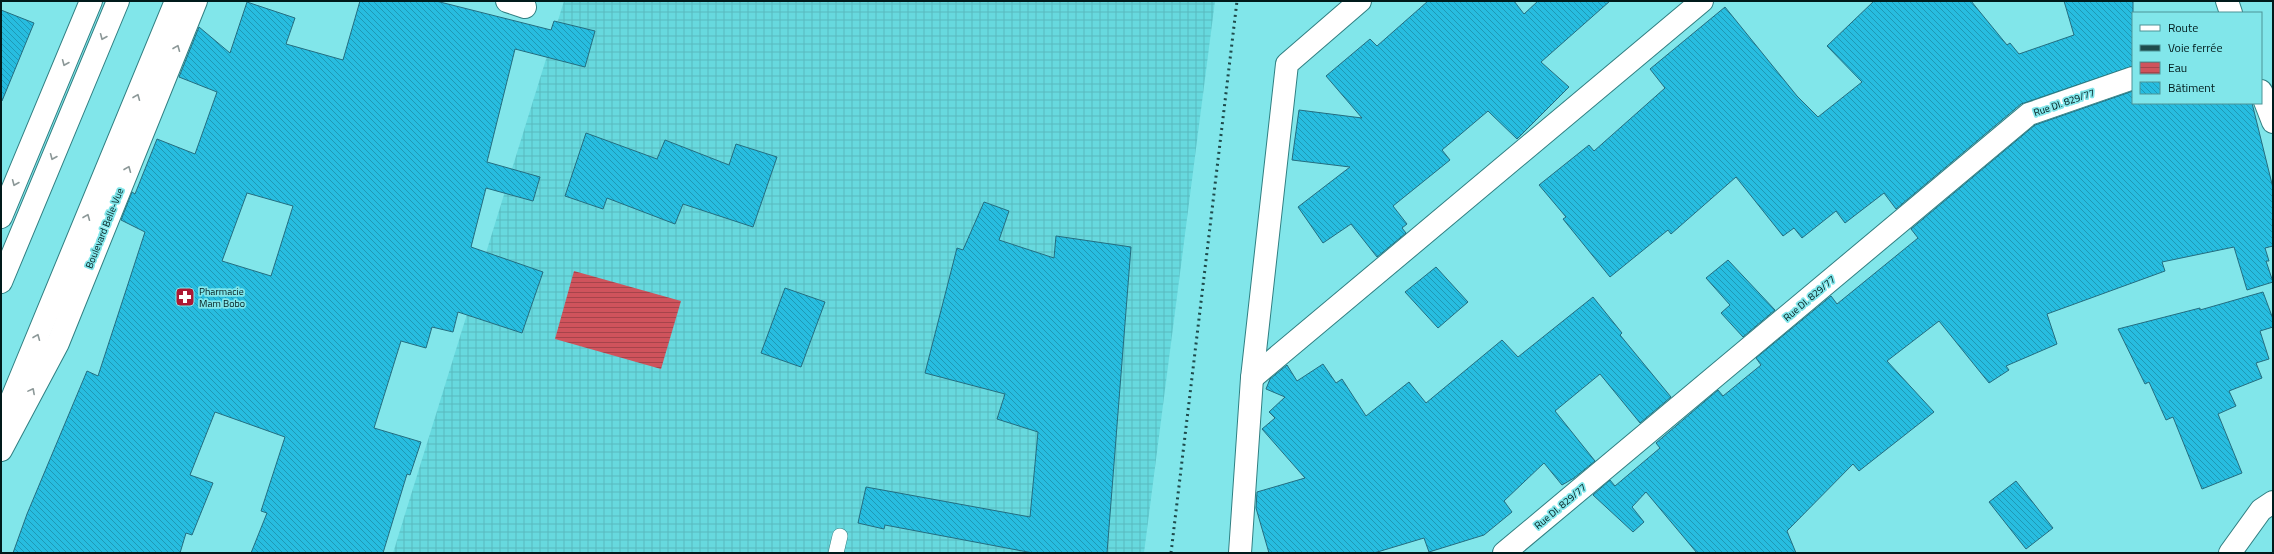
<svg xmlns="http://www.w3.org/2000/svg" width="2274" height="554" viewBox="0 0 2274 554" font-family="'Titillium Web',sans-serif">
<defs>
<pattern id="industrial-grid" width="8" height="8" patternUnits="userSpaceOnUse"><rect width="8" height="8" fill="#67d9de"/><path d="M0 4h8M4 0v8" fill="none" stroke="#58babe"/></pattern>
<pattern id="water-rules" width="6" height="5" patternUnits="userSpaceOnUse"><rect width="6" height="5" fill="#cf535c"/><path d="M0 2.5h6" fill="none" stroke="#a6444b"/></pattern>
<pattern id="building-back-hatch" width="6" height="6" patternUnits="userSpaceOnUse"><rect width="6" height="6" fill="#27bde0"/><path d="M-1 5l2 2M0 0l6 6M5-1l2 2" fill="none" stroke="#1f99b5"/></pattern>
</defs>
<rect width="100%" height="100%" fill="#81e6ea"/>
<polygon fill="url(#industrial-grid)" points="564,1 1215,1 1144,553 393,553"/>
<polygon fill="url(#water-rules)" points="574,271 681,301 661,369 555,339"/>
<g fill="url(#building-back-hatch)" stroke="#246d80" fill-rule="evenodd">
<path d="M 360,1 L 436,1 L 551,30 L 554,21 L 595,31 L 585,67 L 515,49 L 487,162 L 540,177 L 533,201 L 486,188 L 471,247 L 543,272 L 522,333 L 458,312 L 453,332 L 432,327 L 426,348 L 401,341 L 374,428 L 421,442 L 410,475 L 407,474 L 383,553 L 251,553 L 267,513 L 261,511 L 285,437 L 215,412 L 190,475 L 213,483 L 192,535 L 186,533 L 180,553 L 13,553 L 27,514 L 87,371 L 98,376 L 145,232 L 121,220 L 132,192 L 135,194 L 157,139 L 195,154 L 217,92 L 179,77 L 199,27 L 230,53 L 247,2 L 295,18 L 286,44 L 343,60 ZM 247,193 L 293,206 L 271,276 L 222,261 Z"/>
<polygon points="1428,1 1514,1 1524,14 1538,1 1610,1 1541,62 1569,87 1517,139 1488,111 1442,150 1450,160 1393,206 1407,224 1402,228 1406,233 1377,257 1351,224 1323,243 1298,207 1350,167 1292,160 1299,110 1362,118 1326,76 1370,39 1377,46"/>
<polygon points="1874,1 1971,1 2007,45 2010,43 2019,54 2074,35 2064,1 2133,1 2133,66 2021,104 1896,209 1884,193 1845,223 1836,211 1802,238 1794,228 1783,236 1736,177 1671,234 1668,230 1610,277 1563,219 1566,217 1539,185 1589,145 1594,151 1665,88 1650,69 1725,7 1797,96 1818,117 1862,82 1827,46"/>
<polygon points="1,10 34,23 2,101 1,101"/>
<polygon points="2133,91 2133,103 2252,103 2273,188 2273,246 2265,248 2269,261 2266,261 2273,282 2247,290 2234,247 2162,262 2165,271 2047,314 2057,344 2006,366 2009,370 1989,383 1939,321 1887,361 1934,412 1859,471 1853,464 1787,531 1796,553 1697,553 1646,492 1632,507 1644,522 1633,532 1593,495 1610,480 1615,486 1660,448 1656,443 1718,390 1723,396 1761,365 1756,358 1831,296 1837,304 1918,238 1911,229 2035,125"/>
<polygon points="586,133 657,159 665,140 729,165 736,144 777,157 753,227 683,204 675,224 607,198 603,209 565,196"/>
<polygon points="984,202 1009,211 999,240 1054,258 1056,236 1131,247 1107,553 1033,553 885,525 884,529 858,523 866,487 1030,517 1038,432 997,419 1005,394 925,373 957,248 963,250"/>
<polygon points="1728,260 1775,310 1743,337 1721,313 1730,305 1706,278"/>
<polygon points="1436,267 1468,302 1438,328 1405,292"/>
<polygon points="785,288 825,302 801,367 761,353"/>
<polygon points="2263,292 2273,319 2273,327 2260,331 2269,359 2256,363 2262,378 2229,391 2236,406 2218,414 2242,473 2202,489 2173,417 2166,420 2149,382 2145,384 2118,329 2200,308 2200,310"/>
<polygon points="1593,297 1622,333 1620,335 1671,397 1640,423 1600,374 1555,411 1595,461 1574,478 1562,485 1544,463 1504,501 1512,512 1484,535 1429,552 1424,538 1374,553 1269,553 1256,508 1257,492 1305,478 1262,429 1275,418 1269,412 1285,397 1266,389 1270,379 1287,365 1297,381 1323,364 1336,383 1342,379 1366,416 1409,382 1426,403 1502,340 1518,357"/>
<polygon points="2016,481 2053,528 2026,549 1989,502"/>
</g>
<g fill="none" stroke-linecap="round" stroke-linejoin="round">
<defs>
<polyline id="service" points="836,553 840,536"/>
<g id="minor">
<polyline points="507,1 525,7"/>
<polyline points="2227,1 2231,13"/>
<polyline points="2261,91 2273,122"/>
<polyline points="1252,378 1702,1"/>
<polyline points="1240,553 1252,378 1287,64 1360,1"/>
<polyline points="1504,553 2029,114 2133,78"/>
<polyline points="2230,553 2261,510 2273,502"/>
</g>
<g id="tertiary">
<polyline points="1,217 91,1"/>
<polyline points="1,450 58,343 196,1"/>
</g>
<g id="primary">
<polyline points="1,282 118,1"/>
<polyline points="1,425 176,1"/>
</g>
</defs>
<use href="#service" stroke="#307f82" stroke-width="16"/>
<use href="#minor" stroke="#307f82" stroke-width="24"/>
<use href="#tertiary" stroke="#307f82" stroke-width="24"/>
<use href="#primary" stroke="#307f82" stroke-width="24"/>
<use href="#service" stroke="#fff" stroke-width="15"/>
<use href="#minor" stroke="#fff" stroke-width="22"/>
<use href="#tertiary" stroke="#fff" stroke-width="22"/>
<use href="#primary" stroke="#fff" stroke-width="22"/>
<polyline stroke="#1e4a4b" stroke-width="3" stroke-dasharray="2 4" stroke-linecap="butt" points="1171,553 1237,1"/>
</g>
<defs><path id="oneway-chevron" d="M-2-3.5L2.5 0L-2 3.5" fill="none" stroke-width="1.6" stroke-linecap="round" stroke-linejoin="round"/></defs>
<g stroke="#8c9898">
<use href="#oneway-chevron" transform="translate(103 37) rotate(113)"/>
<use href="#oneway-chevron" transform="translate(177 48) rotate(-68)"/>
<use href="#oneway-chevron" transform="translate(65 63) rotate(113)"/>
<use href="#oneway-chevron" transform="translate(137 97) rotate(-68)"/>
<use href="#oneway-chevron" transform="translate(53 157) rotate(113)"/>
<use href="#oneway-chevron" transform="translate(128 169) rotate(-68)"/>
<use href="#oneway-chevron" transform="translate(15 183) rotate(113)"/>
<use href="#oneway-chevron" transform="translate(87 217) rotate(-68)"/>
<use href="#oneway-chevron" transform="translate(37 337) rotate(-68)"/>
<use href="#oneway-chevron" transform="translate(32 391) rotate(-62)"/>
</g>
<defs>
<symbol id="pharmacy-square" viewBox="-11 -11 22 22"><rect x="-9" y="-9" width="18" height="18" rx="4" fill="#ad1833" stroke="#81e6ea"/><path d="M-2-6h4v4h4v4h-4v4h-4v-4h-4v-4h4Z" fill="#fff"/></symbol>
</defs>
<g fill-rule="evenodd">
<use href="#pharmacy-square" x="174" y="286" width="22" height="22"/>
</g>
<g text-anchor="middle" stroke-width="3.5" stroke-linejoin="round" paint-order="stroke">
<g font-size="10" fill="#001a1b" stroke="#81e6ea">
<text transform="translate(2064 102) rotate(-19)" y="4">Rue DI. 829/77</text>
<text transform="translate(104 228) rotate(-68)" y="4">Boulevard Belle-Vue</text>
<text transform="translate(1809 298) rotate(-40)" y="4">Rue DI. 829/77</text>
<text transform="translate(1560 506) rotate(-40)" y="4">Rue DI. 829/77</text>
</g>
<g font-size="10" fill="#001a1b" stroke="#81e6ea" text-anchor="start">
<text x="199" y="295">Pharmacie<tspan x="199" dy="12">Mam Bobo</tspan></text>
</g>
</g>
<rect width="2274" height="554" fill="none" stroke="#001a1b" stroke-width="4"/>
<rect x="2132" y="12" width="130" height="92" fill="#81e6ea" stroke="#4d9497"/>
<rect x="2140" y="25" width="20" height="6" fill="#ffffff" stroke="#4d9497"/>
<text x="2168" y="32" font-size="12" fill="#001a1b">Route</text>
<rect x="2140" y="45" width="20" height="6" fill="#1e4a4b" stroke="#4d9497"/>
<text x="2168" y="52" font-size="12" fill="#001a1b">Voie ferrée</text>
<rect x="2140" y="62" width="20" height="12" fill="url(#water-rules)" stroke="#4d9497"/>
<text x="2168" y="72" font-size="12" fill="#001a1b">Eau</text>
<rect x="2140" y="82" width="20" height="12" fill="url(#building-back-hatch)" stroke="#4d9497"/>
<text x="2168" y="92" font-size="12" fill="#001a1b">Bâtiment</text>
</svg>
